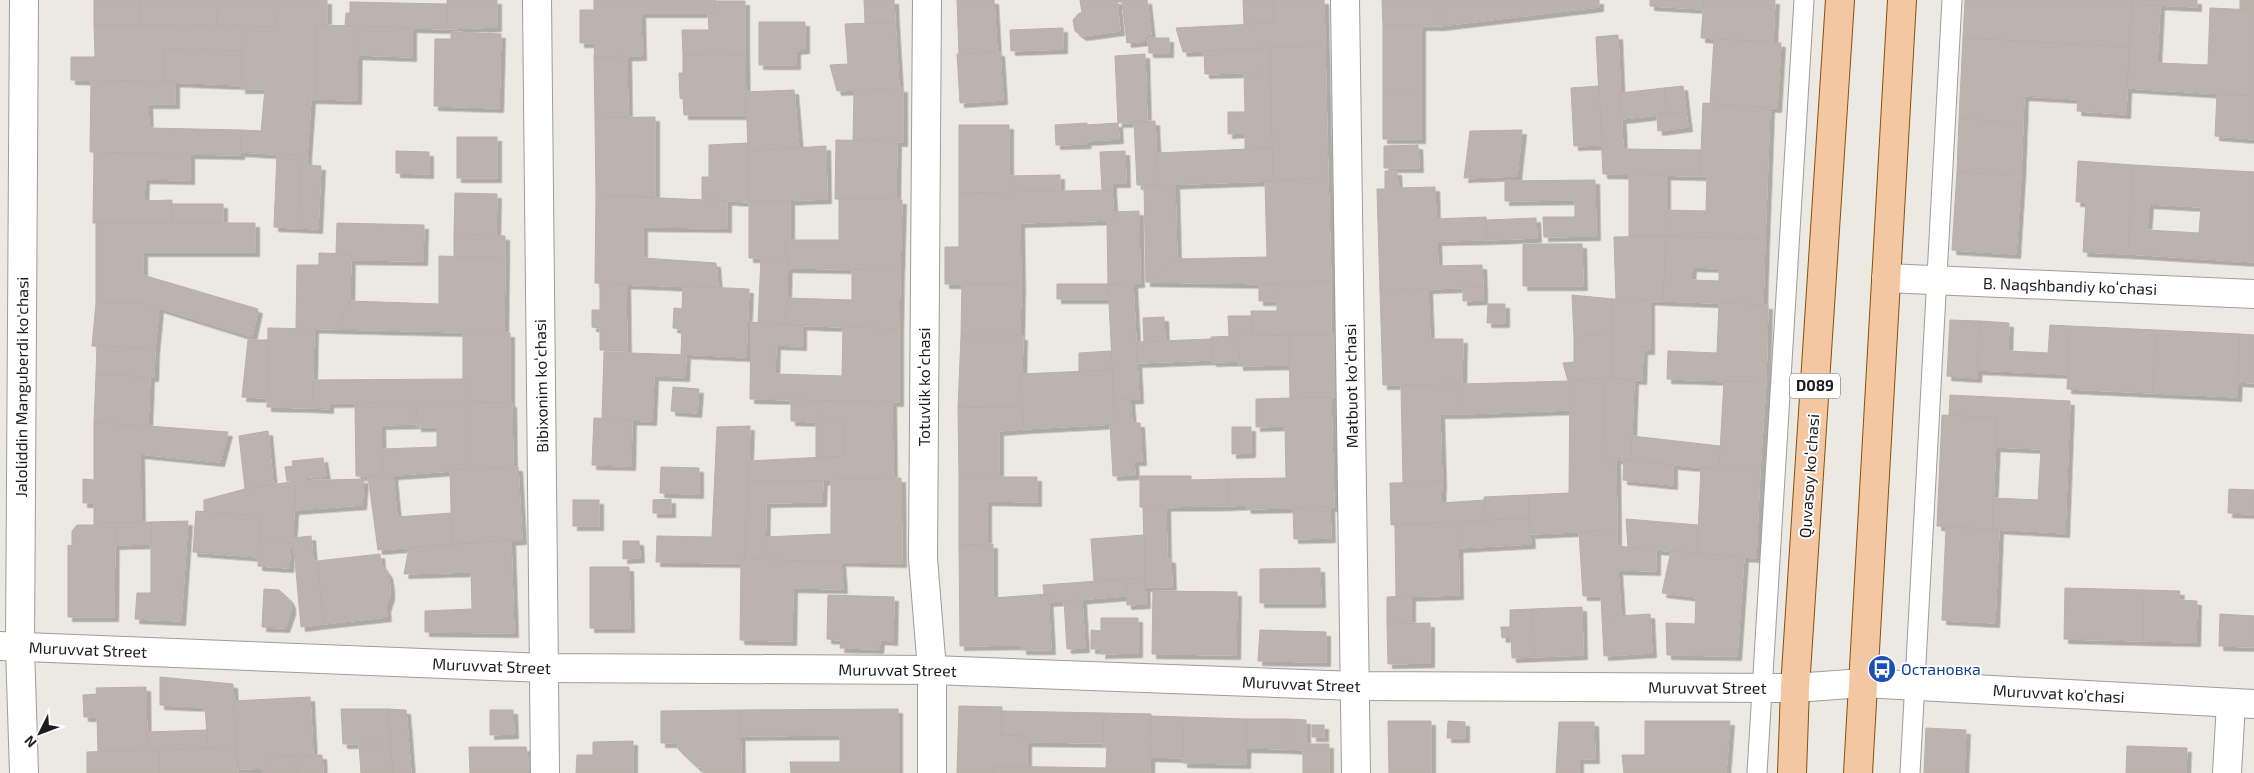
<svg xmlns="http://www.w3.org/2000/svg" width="2254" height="773" viewBox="0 0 2254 773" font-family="'Exo 2',sans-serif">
<defs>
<filter id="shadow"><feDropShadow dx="4.5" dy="4.5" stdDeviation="0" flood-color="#0004"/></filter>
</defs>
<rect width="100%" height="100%" fill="#ece8e2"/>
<g fill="#bcb3af" stroke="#bcaea6" fill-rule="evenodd" filter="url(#shadow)">
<polygon points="94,0 139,0 140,25 94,25"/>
<polygon points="139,0 218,0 217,26 140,25"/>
<polygon points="218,0 278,0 277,27 217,26"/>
<polygon points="278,0 327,0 327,25 316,25 315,99 311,99 307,156 240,152 241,130 261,131 265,89 241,89 243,26 277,27"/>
<polygon points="447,0 497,0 497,27 447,29"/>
<polygon points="594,0 715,0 715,13 641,13 642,56 594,57 595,43 580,43 580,10 594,10"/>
<polygon points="864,0 894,0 895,22 865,23"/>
<polygon points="957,0 994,0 997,52 959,54"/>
<polygon points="1080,0 1117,0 1120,31 1082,36 1075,31 1073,20 1079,13 1082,13"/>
<polygon points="1117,0 1147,0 1151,35 1144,36 1144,41 1127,43 1122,2 1117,2"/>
<polygon points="1243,0 1273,0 1275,23 1244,25"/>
<polygon points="1273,0 1324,0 1325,45 1183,52 1176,28 1275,23"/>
<polygon points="1382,0 1440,0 1440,26 1383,26"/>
<polygon points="1440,0 1599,0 1599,7 1440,26"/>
<polygon points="1650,0 1704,0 1703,9 1650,6"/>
<polygon points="1704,0 1775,0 1773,42 1701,38"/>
<polygon points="1965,0 2132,0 2129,47 1963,38"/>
<polygon points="2132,0 2197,0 2197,7 2132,4"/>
<polygon points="2240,0 2254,0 2254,10 2240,9"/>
<polygon points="715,1 745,1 745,54 683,55 682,30 709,30 708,13 715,13"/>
<polygon points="350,2 447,4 447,29 345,26 346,13 350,13"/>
<polygon points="2132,4 2160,5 2157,63 2208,65 2210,8 2254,10 2254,96 2127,88"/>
<polygon points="759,22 805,22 805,49 796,50 796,65 759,65"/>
<polygon points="895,22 899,88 837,91 830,65 848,64 845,24"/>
<polygon points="94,25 243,26 242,51 164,49 165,82 71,80 71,57 95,57"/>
<polygon points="316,25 358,26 357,100 315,99"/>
<polygon points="358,26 412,28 412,57 357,55"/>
<rect x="1383" y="26" width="38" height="68"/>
<polygon points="1063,28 1063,49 1011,51 1010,30"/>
<polygon points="451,32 501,34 499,108 434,106 435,39 451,39"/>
<polygon points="1618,35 1623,149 1701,150 1700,176 1603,174 1596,37"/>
<polygon points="1148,38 1169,38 1169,53 1149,53"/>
<polygon points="1963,38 2129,47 2126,114 2077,111 2078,99 2024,96 2023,123 1959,119"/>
<polygon points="1714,39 1781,43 1777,108 1710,104"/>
<polygon points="1325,45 1328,178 1273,181 1270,48"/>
<polygon points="1270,48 1270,72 1205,74 1204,51"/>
<polygon points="164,49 242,51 241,85 165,82"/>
<polygon points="1000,52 1003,100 960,103 957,54"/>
<polygon points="745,54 746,115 684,115 683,99 680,98 679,73 683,73 683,55"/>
<polygon points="1145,54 1147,122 1118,123 1115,56"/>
<polygon points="627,56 628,117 595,118 594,57"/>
<polygon points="1244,72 1270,72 1272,148 1245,149 1245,133 1228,134 1228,112 1245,112"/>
<polygon points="91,80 175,82 175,104 148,104 149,128 241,130 240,155 90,152"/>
<polygon points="1599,86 1602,145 1574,146 1571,88"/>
<polygon points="1683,86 1686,112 1667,114 1664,88"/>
<polygon points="903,88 903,142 853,141 854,90"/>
<polygon points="1664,88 1667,114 1622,119 1620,93"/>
<polygon points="794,90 799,148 748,151 746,92"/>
<rect x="1383" y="94" width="38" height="45"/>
<polygon points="2217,94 2254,96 2254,139 2215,136"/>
<polygon points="1703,103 1770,108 1765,239 1666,236 1666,210 1706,211 1707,176 1700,176"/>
<polygon points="1686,112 1688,127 1658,131 1657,116"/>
<polygon points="655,117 655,197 596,195 595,118"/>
<polygon points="1959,119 2023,123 2021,175 1957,172"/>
<polygon points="1155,121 1158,185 1137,185 1134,122"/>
<polygon points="1087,123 1087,125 1118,123 1119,139 1086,141 1087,144 1056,145 1055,125"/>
<polygon points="959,125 1009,125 1009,176 1060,175 1060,192 959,193"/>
<polygon points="1522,130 1517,176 1464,178 1470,131"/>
<rect x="457" y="137" width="40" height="41"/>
<polygon points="836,140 897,141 896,200 835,199"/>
<polygon points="748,143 749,202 702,199 702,177 709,177 709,145"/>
<polygon points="1418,145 1419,168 1384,168 1384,146"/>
<polygon points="826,146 827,199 749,202 748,151"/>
<polygon points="1272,148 1273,181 1158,185 1156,153"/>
<polygon points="396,151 429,152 429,174 396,173"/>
<polygon points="1125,151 1126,183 1112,183 1112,190 1102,190 1100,152"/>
<polygon points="94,153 190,154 190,180 145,179 144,201 172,200 171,223 93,223"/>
<polygon points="277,154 307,156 307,165 301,165 298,228 274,227"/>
<polygon points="2078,161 2133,165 2128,254 2083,252 2086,202 2076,202"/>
<polygon points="301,165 321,166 318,229 298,228"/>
<path d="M 2133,165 L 2254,172 L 2254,262 L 2128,254 ZM 2149,204 L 2201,207 L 2199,233 L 2147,230 Z"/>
<polygon points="1385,171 1397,171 1398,188 1435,187 1436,219 1486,217 1487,240 1437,241 1438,266 1482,265 1483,287 1380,291 1377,189 1385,189"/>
<polygon points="1957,172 2021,175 2016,254 1952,250"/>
<polygon points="1629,174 1666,175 1666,236 1629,236"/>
<polygon points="1328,178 1331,281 1277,284 1146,282 1177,259 1267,257 1265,181"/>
<polygon points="1595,180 1596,236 1544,237 1543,217 1575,217 1575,200 1505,201 1505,181"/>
<polygon points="1175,184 1177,259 1146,282 1144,185"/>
<polygon points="1112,190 1114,220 1020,223 1021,285 945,284 945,247 959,247 959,193"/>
<polygon points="455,193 497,194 496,235 454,234"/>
<polygon points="596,195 727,201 727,228 643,227 643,258 716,263 718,288 595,283"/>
<polygon points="839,199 902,200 900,270 788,268 788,258 785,258 785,240 839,240"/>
<polygon points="790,201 790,240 785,240 785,258 749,258 749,202"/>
<polygon points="172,204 223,204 223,223 171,223"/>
<polygon points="1139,211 1140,283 1108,284 1107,220 1114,220 1114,212"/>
<polygon points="1536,218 1537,238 1487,240 1486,220"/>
<polygon points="96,223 255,223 255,252 143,252 143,275 258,309 252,337 143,303 96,303"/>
<polygon points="337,223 424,225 423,261 351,260 351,254 336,254"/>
<polygon points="454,234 505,236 505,258 454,256"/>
<path d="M 1666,236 L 1765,239 L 1763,305 L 1663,301 ZM 1692,267 L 1719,268 L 1719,281 L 1691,280 Z"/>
<polygon points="1666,236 1663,301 1616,299 1614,237"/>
<polygon points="1523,244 1582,244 1583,286 1523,286"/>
<polygon points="319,253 351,254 350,301 336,329 296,328 297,265 319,265"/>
<polygon points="439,256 505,258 504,333 336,329 350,301 439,304"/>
<polygon points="761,258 788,258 786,325 758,323"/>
<polygon points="852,269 900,270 899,329 786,325 787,298 852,300"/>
<polygon points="1331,281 1331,334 1252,336 1251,311 1277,311 1277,284"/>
<polygon points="600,283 626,284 627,351 600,350 600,328 592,327 592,310 600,310"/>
<polygon points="1133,283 1139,399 1114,400 1108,284"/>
<polygon points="962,284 1021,285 1020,336 961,336"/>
<polygon points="1057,284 1108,284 1109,299 1057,299"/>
<polygon points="1259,284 1277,284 1278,301 1259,301"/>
<polygon points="683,286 749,289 746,357 681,354 682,329 673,328 674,308 682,309"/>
<polygon points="1483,287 1483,300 1463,301 1463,288"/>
<polygon points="1428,289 1430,339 1463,339 1462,384 1383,385 1380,291"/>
<polygon points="1572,295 1613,299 1612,333 1574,337"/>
<polygon points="1613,299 1650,300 1650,350 1643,350 1642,380 1611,378"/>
<polygon points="96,303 143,303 159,308 155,349 92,346"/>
<polygon points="1719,303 1768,305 1766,382 1667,379 1668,351 1717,353"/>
<polygon points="1488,304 1505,304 1505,323 1487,323"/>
<polygon points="1228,316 1251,316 1252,336 1229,336"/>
<polygon points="1164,317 1165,341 1144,342 1143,318"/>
<polygon points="1950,320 1980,321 1977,378 1947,376"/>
<polygon points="1980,321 2009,323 2008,351 2048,353 2050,325 2070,326 2067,374 1977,370"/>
<polygon points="751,322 802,326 802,346 776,345 775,374 842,376 843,327 899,329 899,402 750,399"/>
<polygon points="2070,326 2156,330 2153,393 2067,389"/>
<polygon points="268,328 314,329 312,408 267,407"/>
<polygon points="2156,330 2240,334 2237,397 2153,393"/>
<polygon points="463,333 510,333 510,403 474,402 463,379"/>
<polygon points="1612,333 1611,378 1568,381 1563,363 1574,362 1574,337"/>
<polygon points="1337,334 1338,397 1290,398 1289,335"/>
<polygon points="2240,334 2254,335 2254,383 2238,382"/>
<polygon points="1289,335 1289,365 1239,366 1238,336"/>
<polygon points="961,336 1023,336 1022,374 1020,374 1022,406 958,408"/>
<polygon points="1238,336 1239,361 1212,362 1211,337"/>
<polygon points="1211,339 1212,360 1137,363 1136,342"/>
<polygon points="248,340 268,340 267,398 242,397"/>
<polygon points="97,346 155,349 154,377 96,374"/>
<polygon points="1111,351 1112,370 1079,371 1079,353"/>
<polygon points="604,352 686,355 685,377 654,376 652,421 602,419"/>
<polygon points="1112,370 1115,424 1024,429 1020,374"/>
<polygon points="96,374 150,377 148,426 94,423"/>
<polygon points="1605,378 1634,380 1631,461 1602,457"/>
<polygon points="1605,378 1602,457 1616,459 1617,530 1531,534 1528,495 1569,493 1570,381"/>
<polygon points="463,379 474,402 329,403 329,409 312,408 313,380"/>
<polygon points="1570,381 1570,410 1462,414 1462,384"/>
<polygon points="1724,381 1766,382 1760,470 1719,469"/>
<polygon points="1462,384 1462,414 1440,414 1442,482 1403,483 1401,385"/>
<polygon points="673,387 699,389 697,413 671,411"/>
<polygon points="1950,395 2070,401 2065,533 1992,529 1993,498 2038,500 2041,449 1996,447 1997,418 1949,415"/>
<polygon points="1331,397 1334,507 1247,509 1246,505 1228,506 1227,479 1286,478 1285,426 1256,427 1256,399"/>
<polygon points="1130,399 1132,423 1140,423 1142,461 1134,461 1135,475 1113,476 1110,424 1115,424 1114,400"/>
<polygon points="791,400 819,401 819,422 791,421"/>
<polygon points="819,401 892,402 893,479 748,482 749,461 844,456 844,422 819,422"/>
<polygon points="416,402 416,424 381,425 382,476 356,476 355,403"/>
<polygon points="416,402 466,402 466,470 382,476 382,449 437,447 437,427 417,427"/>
<polygon points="466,402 512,403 513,467 466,470"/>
<polygon points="1022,406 1024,429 999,431 999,477 959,477 958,408"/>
<polygon points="1942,415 1997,418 1992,529 1937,526"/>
<polygon points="594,418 632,420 631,466 592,465"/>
<polygon points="816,422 844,422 844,456 816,457"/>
<polygon points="94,423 148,426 228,432 220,462 140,454 141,522 94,523 94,503 83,503 83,479 94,480"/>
<polygon points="750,426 745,560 741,559 741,563 656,562 657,536 712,537 717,427"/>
<polygon points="1232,427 1251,427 1251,453 1232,454"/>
<polygon points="268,431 273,484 245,489 239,436"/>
<polygon points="1632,436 1720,446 1719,469 1631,461"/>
<polygon points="323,458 326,476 287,481 285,467 293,466 292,461"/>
<polygon points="1624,460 1673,465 1673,485 1623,480"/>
<polygon points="513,467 518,467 522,540 452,544 450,470"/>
<polygon points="661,467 699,468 699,494 660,493"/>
<polygon points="1701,468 1760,470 1756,558 1697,554"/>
<polygon points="393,475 397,517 452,513 452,544 378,550 368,476"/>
<polygon points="1140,476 1191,476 1191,480 1227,479 1228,506 1140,507"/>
<polygon points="959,477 1037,477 1037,502 987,501 987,545 959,545"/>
<polygon points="901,478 902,563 765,560 765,537 831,534 831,480"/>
<polygon points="364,479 362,505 294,510 296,481"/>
<polygon points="296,481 292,543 259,541 261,516 204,512 204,500 245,489"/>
<polygon points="823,481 822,502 766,503 765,560 745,560 748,482"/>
<polygon points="1442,482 1441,503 1485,500 1486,520 1391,525 1390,483"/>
<polygon points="2229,489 2254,490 2254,514 2228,513"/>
<polygon points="1528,495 1529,518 1486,520 1484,497"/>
<polygon points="671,499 671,513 653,513 653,500"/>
<rect x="573" y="500" width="26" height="26"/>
<polygon points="1143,507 1166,507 1167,558 1171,559 1172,587 1145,587"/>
<polygon points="1330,507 1331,538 1294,539 1293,508"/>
<polygon points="196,511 261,516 258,557 193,552"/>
<polygon points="1529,518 1531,544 1458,548 1458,522"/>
<polygon points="1626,519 1698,525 1697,554 1628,547"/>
<polygon points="188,521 181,621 135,619 137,593 151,593 151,522"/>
<polygon points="151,522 151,544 115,545 115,523"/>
<polygon points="1458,522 1459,595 1396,597 1395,525"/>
<polygon points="94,523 115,523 114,617 68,617 68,545 72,546 72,531 77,525 94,525"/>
<polygon points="1946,527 1999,530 1995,623 1942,620"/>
<polygon points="1617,530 1617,546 1656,550 1656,571 1618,570 1621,616 1602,617 1601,596 1583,596 1579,532"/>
<polygon points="1144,535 1145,578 1094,581 1091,539"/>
<polygon points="311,536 313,561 317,561 324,624 301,627 293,538"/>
<polygon points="511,540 514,633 425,632 425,611 472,609 471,572 404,574 409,548"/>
<polygon points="259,541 291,543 289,568 258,566"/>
<polygon points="623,541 639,541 640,558 623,559"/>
<polygon points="993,544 993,598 1048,594 1051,650 1022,650 1022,645 960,646 959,545"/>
<polygon points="1671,551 1744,557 1737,656 1667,655 1666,623 1695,624 1696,597 1662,593"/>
<polygon points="380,554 381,564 388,574 390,586 390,596 386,608 387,617 324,624 317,561"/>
<polygon points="741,559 841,562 843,589 793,588 792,641 740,640"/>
<polygon points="590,567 629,567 630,628 590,628"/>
<polygon points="1320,568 1321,603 1260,603 1260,569"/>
<polygon points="1145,578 1146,604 1127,605 1126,579"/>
<polygon points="1126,579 1126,596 1049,602 1048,594 1044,594 1043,585"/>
<polygon points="2065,588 2144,590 2143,641 2064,639"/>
<polygon points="264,589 279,590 288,598 291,604 291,611 285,628 262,627"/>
<polygon points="2144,590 2180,591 2179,600 2197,601 2196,642 2143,641"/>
<polygon points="1153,591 1237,592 1236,655 1152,654"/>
<polygon points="828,595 894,597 893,641 880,640 879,649 840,648 841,640 827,639"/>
<polygon points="1411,596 1411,623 1387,624 1387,597"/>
<polygon points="1082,600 1085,648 1067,649 1064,601"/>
<polygon points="1582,607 1583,655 1534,657 1532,609"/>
<polygon points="1532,609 1534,657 1512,658 1511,637 1502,638 1501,627 1510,627 1510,610"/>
<polygon points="1650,614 1652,653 1604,656 1602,617"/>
<polygon points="2220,614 2254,616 2254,647 2219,646"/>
<polygon points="1101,618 1138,618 1138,653 1101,654 1102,649 1091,649 1091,630 1101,631"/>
<polygon points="1430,623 1430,663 1388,664 1387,624"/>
<polygon points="1260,630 1326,632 1326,662 1258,661"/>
<polygon points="160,677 233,684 236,747 208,748 205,707 160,705"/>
<polygon points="146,687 147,751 98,752 97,717 84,717 83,695 97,694 96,688"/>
<polygon points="310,697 313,755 270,757 270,768 238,769 234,701"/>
<polygon points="959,706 1002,707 1001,735 1027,736 1027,766 993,766 993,773 957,773"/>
<polygon points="341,709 388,709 390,744 343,744"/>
<polygon points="388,709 406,710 411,773 393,773"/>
<polygon points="898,709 898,773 791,773 790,762 840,762 840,735 741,736 740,710"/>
<polygon points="490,710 513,710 514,734 490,735"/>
<polygon points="740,710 741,773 703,773 703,767 697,767 678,749 678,743 661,743 661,711"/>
<polygon points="1002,711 1104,713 1103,743 1027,742 1027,736 1001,735"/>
<polygon points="1104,713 1151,714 1150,773 993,773 993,766 1106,768 1107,746 1103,746"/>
<polygon points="1151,716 1184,717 1183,758 1150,757"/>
<polygon points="1184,717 1247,719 1246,764 1183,763"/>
<polygon points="1247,719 1288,719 1288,749 1246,748"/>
<polygon points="1288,719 1306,720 1306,750 1288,749"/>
<polygon points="1388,721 1431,721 1431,773 1389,773"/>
<polygon points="1448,721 1465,722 1465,738 1447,738"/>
<polygon points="1645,721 1730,721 1726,773 1624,773 1622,755 1645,755"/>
<polygon points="1559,722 1594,722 1595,759 1579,759 1579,773 1556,773"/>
<rect x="1312" y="725" width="12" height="12"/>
<polygon points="1926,728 1966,730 1964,773 1924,773"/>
<polygon points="207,730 208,748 147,751 147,732"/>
<polygon points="633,741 633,773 576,773 577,755 593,755 593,742"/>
<polygon points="359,744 390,744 393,773 361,773"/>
<polygon points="1306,744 1329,744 1329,773 1303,773 1303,749 1306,750"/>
<polygon points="2127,746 2187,748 2186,773 2126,773"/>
<polygon points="236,747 238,773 159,773 159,750"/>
<polygon points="469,747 526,747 527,754 532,763 527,773 470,773"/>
<polygon points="159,750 159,773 87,773 87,752"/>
<polygon points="322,755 323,773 298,773 297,766 291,766 290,756"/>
<polygon points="290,756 291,766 297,766 298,773 263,773 262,768 270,768 270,757"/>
</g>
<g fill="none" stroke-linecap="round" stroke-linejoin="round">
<defs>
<g id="service">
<polyline points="1757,773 1804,0"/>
<polyline points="1910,773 1952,0"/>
</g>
<g id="minor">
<polyline points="537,0 545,773"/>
<polyline points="927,0 923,558 932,670 932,773"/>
<polyline points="1345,0 1356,773"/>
<polyline points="1886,278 2254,294"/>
<path id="s1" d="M 0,646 L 544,668 L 932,670 L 1355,686 L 1795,688 L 1863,683 L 2254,704"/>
<path id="s2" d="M 24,773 L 20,647 L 24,0"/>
<polyline points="2227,773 2231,703"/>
</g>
<g id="primary">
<polyline points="1792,773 1795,688 1840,0"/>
<polyline points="1858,773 1902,0"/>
</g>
</defs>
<use href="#service" stroke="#9d9d9d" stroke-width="21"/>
<use href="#minor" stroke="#9d9d9d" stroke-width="30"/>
<use href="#primary" stroke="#86520d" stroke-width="30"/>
<use href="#service" stroke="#fff" stroke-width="19"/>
<use href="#minor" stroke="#fff" stroke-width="28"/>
<use href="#primary" stroke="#f3c7a1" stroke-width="28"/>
</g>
<defs>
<symbol id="bus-disc" viewBox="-11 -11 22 22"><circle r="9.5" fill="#1a4fb4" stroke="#fff"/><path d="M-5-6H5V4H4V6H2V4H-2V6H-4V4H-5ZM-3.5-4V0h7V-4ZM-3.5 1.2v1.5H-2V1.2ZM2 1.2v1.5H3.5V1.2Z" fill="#fff"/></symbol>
</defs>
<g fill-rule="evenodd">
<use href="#bus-disc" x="1866" y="653" width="32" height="32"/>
</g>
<g text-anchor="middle" stroke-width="4" stroke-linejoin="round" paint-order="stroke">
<rect fill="#fff" stroke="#606060" stroke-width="1" x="1790" y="373.5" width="50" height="25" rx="4"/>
<g font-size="15" font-weight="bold" fill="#1c1c1c">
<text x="1815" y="391">D089</text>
</g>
<g font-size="16" fill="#1c1c1c" stroke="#fff">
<text transform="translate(2070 286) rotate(2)" y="6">B. Naqshbandiy koʻchasi</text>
<text transform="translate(541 386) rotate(-91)" y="6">Bibixonim koʻchasi</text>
<text transform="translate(1351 386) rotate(-91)" y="6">Matbuot koʻchasi</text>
<text dy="6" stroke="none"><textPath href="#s2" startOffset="386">Jaloliddin Manguberdi ko'chasi</textPath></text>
<text transform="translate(924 387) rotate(-90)" y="6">Totuvlik koʻchasi</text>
<text transform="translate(1809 476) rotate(-86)" y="6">Quvasoy koʻchasi</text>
<text dy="6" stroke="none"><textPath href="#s1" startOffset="88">Muruvvat Street</textPath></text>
<text dy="6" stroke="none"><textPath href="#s1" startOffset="492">Muruvvat Street</textPath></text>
<text dy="6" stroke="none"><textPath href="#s1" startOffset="898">Muruvvat Street</textPath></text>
<text dy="6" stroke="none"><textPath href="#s1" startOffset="1302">Muruvvat Street</textPath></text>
<text dy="6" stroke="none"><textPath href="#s1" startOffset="1708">Muruvvat Street</textPath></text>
<text dy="6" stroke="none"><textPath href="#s1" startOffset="2060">Muruvvat ko'chasi</textPath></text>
</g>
<g font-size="16" fill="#164399" stroke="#fff" text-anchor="start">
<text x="1901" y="675">Остановка</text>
</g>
</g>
<g transform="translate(40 733) rotate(228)" stroke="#ffffff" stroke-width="4" paint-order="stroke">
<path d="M0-4L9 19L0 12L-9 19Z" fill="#1c1c1c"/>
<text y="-8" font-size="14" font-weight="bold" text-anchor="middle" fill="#1c1c1c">N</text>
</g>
</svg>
